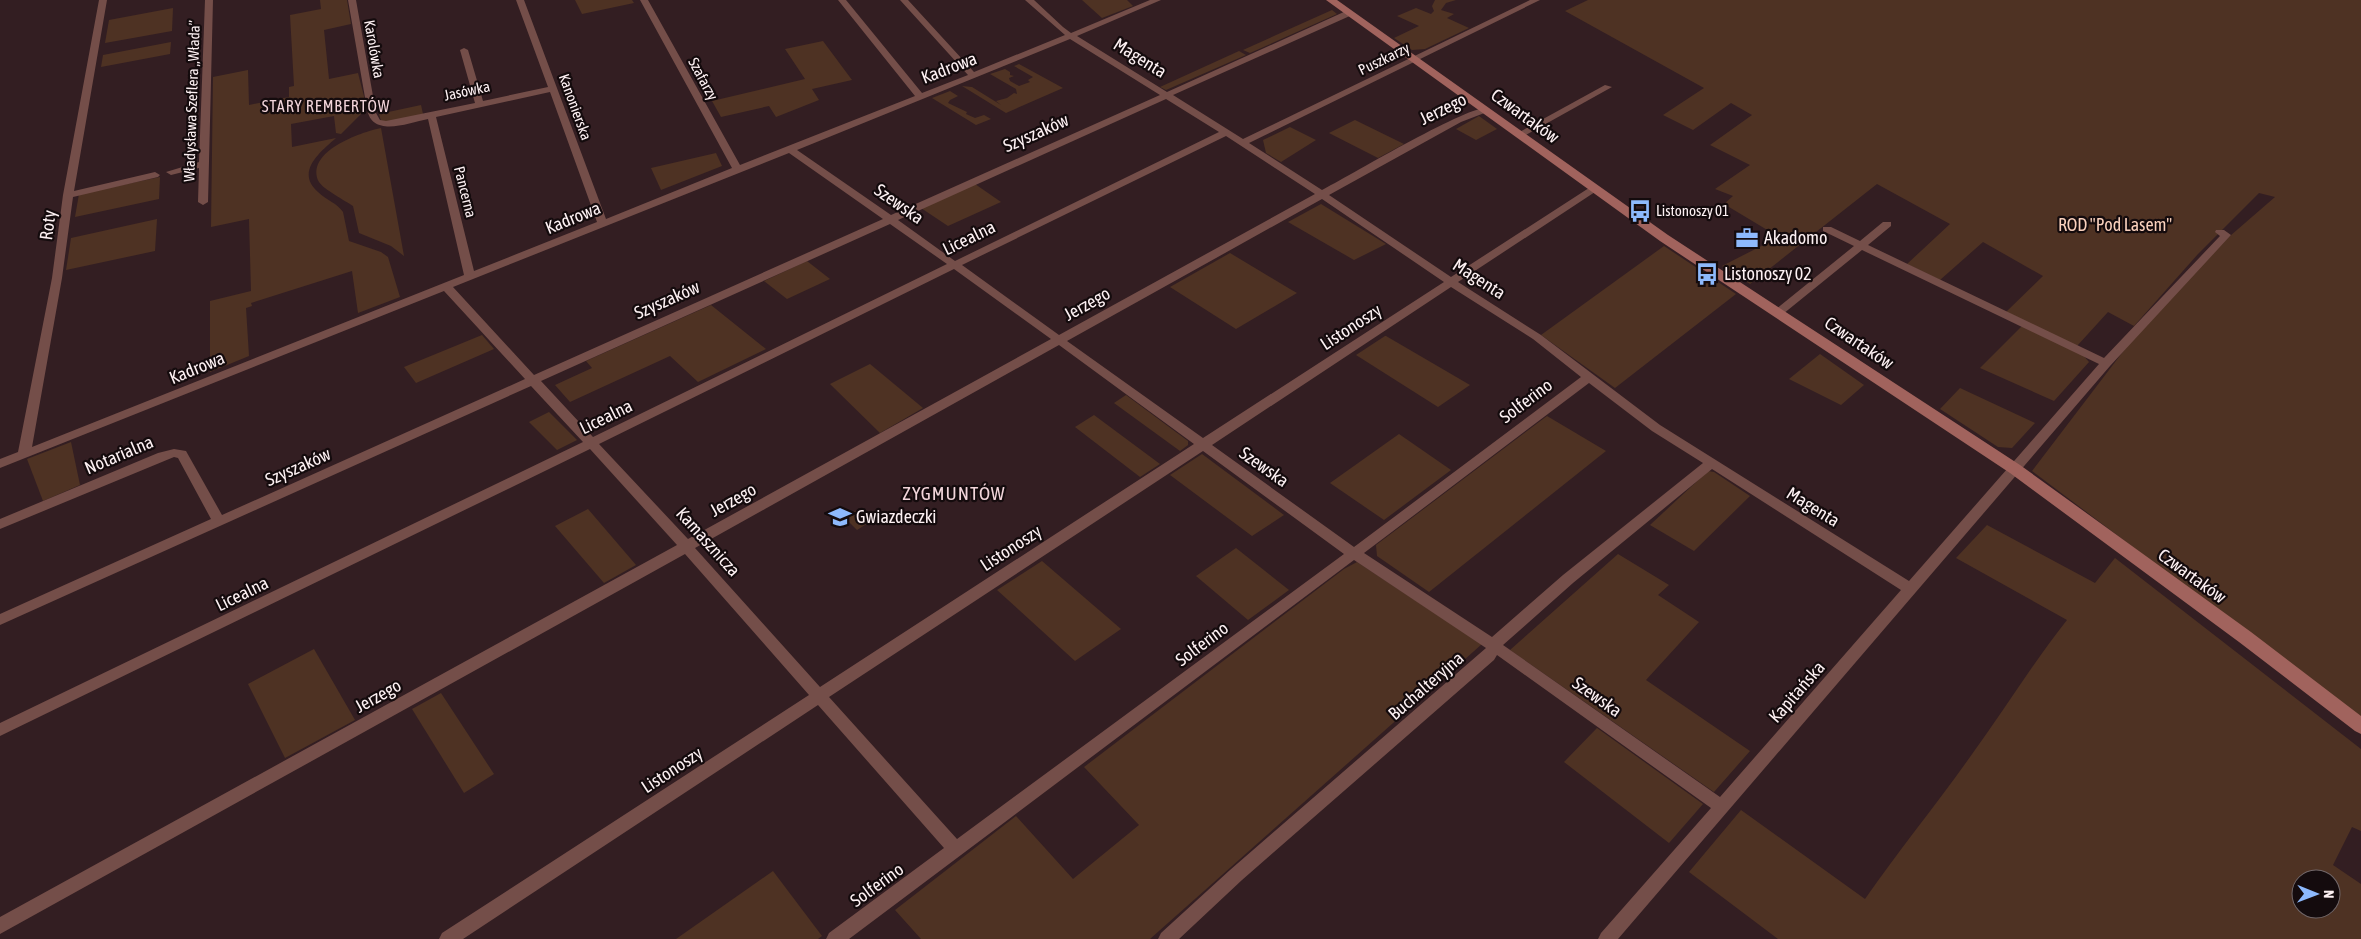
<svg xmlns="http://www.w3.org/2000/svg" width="2361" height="939" viewBox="0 0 2361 939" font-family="'Asap Condensed',sans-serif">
<rect width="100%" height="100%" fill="#331e22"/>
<g fill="#4e3223" fill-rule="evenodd">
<path d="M 320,0 L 347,0 L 351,24 L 324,30 L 329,79 L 358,73 L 367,108 L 341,134 L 336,133 L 334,116 L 291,124 L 292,147 L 336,138 C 320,152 295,172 318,192 C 326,200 337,203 343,212 L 349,241 L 381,252 L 388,257 L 400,297 L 358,313 L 352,271 L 251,303 L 252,306 L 246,308 L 249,356 L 210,372 L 210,301 L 251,291 L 249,219 L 211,227 L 213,77 L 248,70 L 249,105 L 289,97 L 289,87 L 294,86 L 290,15 L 321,9 Z"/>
<polygon points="575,0 632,0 634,3 582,14"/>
<polygon points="1082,0 1127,0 1133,6 1102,18"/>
<polygon points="1435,0 1456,0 1446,3 1441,10 1454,14 1447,18 1469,28 1425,49 1412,50 1394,38 1419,26 1397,16 1416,8 1431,14 1434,11 1432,6"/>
<polygon points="1588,0 2361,0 2361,719 2032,471 2141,328 2230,236 2275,197 2259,193 2198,254 2134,326 2108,312 2077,346 2006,312 2043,276 1983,242 1940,280 1907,264 1950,224 1877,184 1750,284 1722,266 1779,237 1724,204 1733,196 1715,189 1750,165 1710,145 1752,115 1731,103 1693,130 1663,115 1704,88 1565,11"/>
<polygon points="173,8 172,31 105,43 109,20"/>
<polygon points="1332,10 1337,14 1250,53 1243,50"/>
<polygon points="823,41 852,80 812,89 819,100 776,117 769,106 721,117 712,101 805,79 785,49"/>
<polygon points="171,42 170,54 101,67 103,55"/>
<polygon points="1239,51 1246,55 1166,90 1160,87"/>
<polygon points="1019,64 1063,88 1006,113 962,86 972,87 1001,105 996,101 1007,98 1014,93 1017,94 1016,89 990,74 1005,69 1010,72 1010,75 1014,76 1009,78 1010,81 1019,86 1030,82 1028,80 1033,77 1014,66"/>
<polygon points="950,91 958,96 950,100 948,103 967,112 966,114 975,118 984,115 991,119 976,125 932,98"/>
<polygon points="421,105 423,114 390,122 381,121 379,114"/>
<polygon points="1479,116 1497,129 1476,140 1456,129"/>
<polygon points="1355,120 1404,144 1378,158 1329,133"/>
<polygon points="1290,127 1316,140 1281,162 1266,153 1263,140"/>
<path d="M 381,128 L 404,256 L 391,246 L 359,233 L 353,206 C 346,201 323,189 319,182 C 304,152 361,132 381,128 Z"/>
<polygon points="716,153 722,166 661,190 651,168"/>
<polygon points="160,177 159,199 75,217 79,194"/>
<polygon points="975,184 1001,202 948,226 921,208"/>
<polygon points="1321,204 1386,244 1354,260 1288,222"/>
<polygon points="157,219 155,251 66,270 71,238"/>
<polygon points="1664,246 1736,294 1615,388 1541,335"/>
<polygon points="1230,253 1290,289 1297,293 1236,329 1170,287"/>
<polygon points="807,261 830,279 787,299 764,281"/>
<polygon points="711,305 766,349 698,382 670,356 570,402 555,385 592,368 586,361"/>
<polygon points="2023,325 2083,355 2089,362 2054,401 1980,368"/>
<polygon points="482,335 494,349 416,383 404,367"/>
<polygon points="1385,336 1386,336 1470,385 1438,407 1356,355"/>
<polygon points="1820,354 1864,385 1841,405 1789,379"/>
<polygon points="870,364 923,408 880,433 830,384"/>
<polygon points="1960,388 2035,423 2012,448 1998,447 1940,409"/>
<polygon points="1126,395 1188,441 1188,445 1180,451 1114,403"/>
<polygon points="549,412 577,440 557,450 529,422"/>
<polygon points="1094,415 1160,464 1140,477 1075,427"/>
<polygon points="1547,416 1606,451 1429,592 1377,556 1376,545"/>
<polygon points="1399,434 1451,470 1384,520 1330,483"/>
<polygon points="71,442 80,485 43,501 27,459"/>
<polygon points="1202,454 1284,515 1252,536 1170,475"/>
<polygon points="1708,471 1714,472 1750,496 1694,551 1650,525"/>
<polygon points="861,508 873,520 857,530 844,517"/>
<polygon points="588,509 636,565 604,583 555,526"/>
<path d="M 1987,525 L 2095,583 L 2115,558 L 2361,749 L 2361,831 L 2352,827 L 2333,865 L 2361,884 L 2361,939 L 1778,939 L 1689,872 L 1741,810 L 1865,899 C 1899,850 1936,805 1970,757 C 2003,712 2032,664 2067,620 L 1956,558 ZM 2301,879 L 2331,879 L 2331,909 L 2301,909 Z"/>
<polygon points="1236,548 1289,590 1248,620 1196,576"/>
<polygon points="1618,554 1669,585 1658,595 1699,622 1646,680 1750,751 1714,792 1510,650"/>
<polygon points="1042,561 1121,629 1075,661 997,590"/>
<polygon points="1357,562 1482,644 1150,939 921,939 895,910 1016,816 1073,879 1139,825 1084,767 1344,569"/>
<polygon points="314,649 355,720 285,758 248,684"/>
<polygon points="441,693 494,774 464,793 412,709"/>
<polygon points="1597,728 1703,804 1669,843 1564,762"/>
<polygon points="773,871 822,936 818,939 676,939"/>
</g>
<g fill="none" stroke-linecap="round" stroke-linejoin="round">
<g fill="#744e49" fill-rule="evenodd">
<path d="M 99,0 L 107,0 L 74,191 L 155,172 L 160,175 L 158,177 L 73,197 L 62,278 L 32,447 L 464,275 L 428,119 C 408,123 372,138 367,109 L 348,0 L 356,0 L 376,113 L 380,120 L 386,121 L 475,103 L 460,50 L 464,48 L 468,50 L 483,101 L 548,87 L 516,0 L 524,0 L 606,219 L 732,168 L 640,0 L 648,0 L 740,165 L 915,96 L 838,0 L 846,0 L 922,93 L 968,75 L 900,0 L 908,0 L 974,72 L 1065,35 L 1025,0 L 1034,0 L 1063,27 L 1071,33 L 1150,0 L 1161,0 L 1077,36 L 1167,92 L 1346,11 L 1352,11 L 1352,15 L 1173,95 L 1243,139 L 1530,0 L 1540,0 L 1249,143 L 1322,190 C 1347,177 1468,105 1487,108 L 1487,112 L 1461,122 L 1329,195 L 1451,277 L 1592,186 L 1598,186 L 1598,190 L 1458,282 L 1541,335 L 1660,425 L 1909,581 L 2099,364 L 1862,250 L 1783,314 L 1775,314 L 1774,312 L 1775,310 L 1854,246 L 1823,231 L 1823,227 L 1831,227 L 1860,241 L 1883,222 L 1891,222 L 1891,226 L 1868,245 L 2104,358 L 2220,236 L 2215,232 L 2216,230 L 2224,230 L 2231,235 L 2110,366 L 1618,939 L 1598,939 L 1601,933 L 1711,808 L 1497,655 L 1494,660 L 1242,880 L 1179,939 L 1158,939 L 1161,933 L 1230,870 L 1486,648 L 1354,560 L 849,939 L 826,939 L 829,933 L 944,848 L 818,705 L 463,939 L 439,939 L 442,933 L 809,695 L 685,554 L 0,934 L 0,917 L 677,545 L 590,449 L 0,736 L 0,723 L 583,442 L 531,386 L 0,625 L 0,614 L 211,519 L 178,458 L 174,457 L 0,529 L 0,519 L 158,453 L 174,449 L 186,451 L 222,515 L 525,379 L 444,291 L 0,468 L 0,459 L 18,452 L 52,278 L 63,195 ZM 1070,39 L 1160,95 L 891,215 L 797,150 ZM 550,92 L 597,222 L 474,271 L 436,117 ZM 1166,99 L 1219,132 L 955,261 L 898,220 ZM 1226,136 L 1315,194 L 1059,335 L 962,265 ZM 789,153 L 883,219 L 534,375 L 453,287 ZM 1322,199 L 1444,282 L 1203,438 L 1067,341 ZM 890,224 L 947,264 L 593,437 L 541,381 ZM 954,269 L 1051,339 L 688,539 L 599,444 ZM 1451,287 L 1533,339 L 1581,377 L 1354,547 L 1212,445 ZM 1059,345 L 1194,444 L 820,687 L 695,548 ZM 1589,383 L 1652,431 L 1703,463 L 1563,575 L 1492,637 L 1364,553 ZM 1203,451 L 1344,554 L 957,839 L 829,697 ZM 1712,469 L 1901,590 L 1720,797 L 1503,645 L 1573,583 Z"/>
<polygon points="205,0 213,0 208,202 203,205 198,202 199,168 171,175 166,172 199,162"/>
<polygon points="1605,85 1612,87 1522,137 1514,135"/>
</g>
<polygon fill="#a1635d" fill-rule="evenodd" points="1326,0 1337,0 1668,235 2020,465 2251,632 2361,716 2361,734 2355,731 2239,642 2010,473 1660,241"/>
</g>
<defs>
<symbol id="bus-bare" viewBox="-9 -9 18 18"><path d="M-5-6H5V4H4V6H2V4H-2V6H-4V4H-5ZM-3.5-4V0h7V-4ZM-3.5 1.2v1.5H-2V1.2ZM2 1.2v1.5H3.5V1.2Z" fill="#8db9fc" stroke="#140b0d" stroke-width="2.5" paint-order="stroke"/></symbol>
<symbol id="office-bare" viewBox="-9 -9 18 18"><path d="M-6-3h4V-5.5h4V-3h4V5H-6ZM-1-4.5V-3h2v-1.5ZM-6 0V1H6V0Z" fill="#8db9fc" stroke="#140b0d" stroke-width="2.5" paint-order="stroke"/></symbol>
<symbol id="school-bare" viewBox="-9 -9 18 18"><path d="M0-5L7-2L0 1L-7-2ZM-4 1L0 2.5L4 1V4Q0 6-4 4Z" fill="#8db9fc" stroke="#140b0d" stroke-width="2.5" paint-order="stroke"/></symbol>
</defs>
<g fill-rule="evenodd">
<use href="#bus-bare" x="1624" y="195" width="32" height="32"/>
<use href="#office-bare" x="1731" y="222" width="32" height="32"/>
<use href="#bus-bare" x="1691" y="258" width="32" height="32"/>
<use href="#school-bare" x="824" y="501" width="32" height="32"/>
</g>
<g text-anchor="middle" stroke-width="4.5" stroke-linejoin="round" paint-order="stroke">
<g font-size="15" fill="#fdf1f3" stroke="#140b0d">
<text transform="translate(374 49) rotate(80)" y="5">Karolówka</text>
<text transform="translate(1384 59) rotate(-26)" y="5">Puszkarzy</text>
<text transform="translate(703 79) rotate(62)" y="5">Szafarzy</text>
<text transform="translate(467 91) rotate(-12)" y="5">Jasówka</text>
<text transform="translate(192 101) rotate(-88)" y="5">Władysława Szeflera „Włada”</text>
<text transform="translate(575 107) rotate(70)" y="5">Kanonierska</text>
<text transform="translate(465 192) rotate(76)" y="5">Pancerna</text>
</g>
<g font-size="15" fill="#fdf1f3" stroke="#140b0d" text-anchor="start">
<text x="1656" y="216">Listonoszy 01</text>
</g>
<g font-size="16" letter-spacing="1" fill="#f2d5da" stroke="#140b0d">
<text x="326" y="112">STARY REMBERTÓW</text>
</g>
<g font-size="18" fill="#fdf1f3" stroke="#140b0d">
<text transform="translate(1140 58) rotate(32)" y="6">Magenta</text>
<text transform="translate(949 68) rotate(-21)" y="6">Kadrowa</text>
<text transform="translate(1443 109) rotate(-26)" y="6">Jerzego</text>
<text transform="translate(1525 116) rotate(36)" y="6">Czwartaków</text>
<text transform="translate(1036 133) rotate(-24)" y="6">Szyszaków</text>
<text transform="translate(899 204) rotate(35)" y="6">Szewska</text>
<text transform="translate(573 218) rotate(-22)" y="6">Kadrowa</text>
<text transform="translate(48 225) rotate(-83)" y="6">Roty</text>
<text transform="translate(969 238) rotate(-26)" y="6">Licealna</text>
<text transform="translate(1479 279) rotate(33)" y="6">Magenta</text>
<text transform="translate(667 300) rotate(-24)" y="6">Szyszaków</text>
<text transform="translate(1087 304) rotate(-29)" y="6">Jerzego</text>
<text transform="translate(1351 327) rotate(-33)" y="6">Listonoszy</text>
<text transform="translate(1859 343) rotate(34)" y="6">Czwartaków</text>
<text transform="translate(197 368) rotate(-22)" y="6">Kadrowa</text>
<text transform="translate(1526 401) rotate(-37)" y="6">Solferino</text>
<text transform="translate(606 417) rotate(-26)" y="6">Licealna</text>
<text transform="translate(119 455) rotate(-23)" y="6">Notarialna</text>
<text transform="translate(298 467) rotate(-24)" y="6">Szyszaków</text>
<text transform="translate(1264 467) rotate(35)" y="6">Szewska</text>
<text transform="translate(733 500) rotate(-29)" y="6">Jerzego</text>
<text transform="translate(1813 507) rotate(32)" y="6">Magenta</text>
<text transform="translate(708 542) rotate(48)" y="6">Kamasznicza</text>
<text transform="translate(1011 548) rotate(-33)" y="6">Listonoszy</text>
<text transform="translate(2192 576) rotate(36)" y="6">Czwartaków</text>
<text transform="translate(242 594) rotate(-26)" y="6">Licealna</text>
<text transform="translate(1202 644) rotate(-37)" y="6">Solferino</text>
<text transform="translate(1426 686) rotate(-41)" y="6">Buchalteryjna</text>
<text transform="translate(1797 692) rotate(-49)" y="6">Kapitańska</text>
<text transform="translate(378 696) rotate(-29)" y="6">Jerzego</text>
<text transform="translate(1597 697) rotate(35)" y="6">Szewska</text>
<text transform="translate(672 770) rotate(-33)" y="6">Listonoszy</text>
<text transform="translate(877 885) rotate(-36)" y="6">Solferino</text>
</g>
<g font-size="18" fill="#fad1bd" stroke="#140b0d">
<text x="2115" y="231">ROD "Pod Lasem"</text>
</g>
<g font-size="18" fill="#fdf1f3" stroke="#140b0d" text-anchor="start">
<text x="1764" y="244">Akadomo</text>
<text x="1724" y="280">Listonoszy 02</text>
<text x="856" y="523">Gwiazdeczki</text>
</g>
<g font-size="19" letter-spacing="1" fill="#f2d5da" stroke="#140b0d">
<text x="954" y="500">ZYGMUNTÓW</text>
</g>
</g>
<g transform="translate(2316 894) rotate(91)"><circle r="24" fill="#140b0d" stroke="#716769"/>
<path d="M0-4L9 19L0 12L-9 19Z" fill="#8db9fc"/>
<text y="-8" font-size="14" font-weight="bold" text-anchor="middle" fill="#fdf1f3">N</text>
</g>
</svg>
